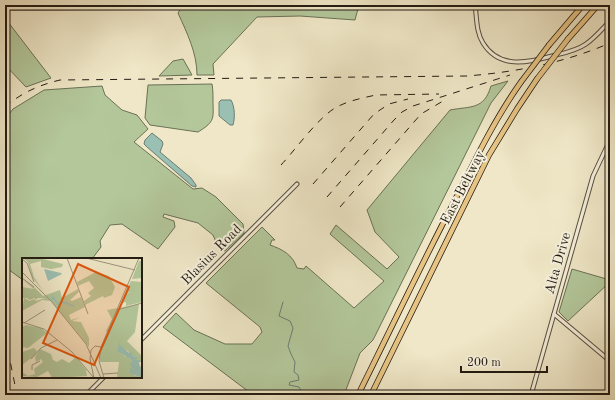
<svg xmlns="http://www.w3.org/2000/svg" width="615" height="400" viewBox="0 0 615 400" font-family="'Old Standard TT',serif">
<rect width="100%" height="100%" fill="#efe7c7"/>
<filter id="stains"><feTurbulence type="fractalNoise" baseFrequency=".005" numOctaves="4"/><feColorMatrix values="0 0 0 0 .2 0 0 0 0 .09 0 0 0 0 .02 0 0 0 .5 -.17"/></filter>
<radialGradient id="worn" r=".72"><stop offset=".6" stop-color="#630" stop-opacity="0"/><stop offset="1" stop-color="#630" stop-opacity=".3"/></radialGradient>
<g fill="#b3c79a" stroke="#6a7156">
<path d="M 183,5 L 359,5 L 355,20 L 300,16 L 257,17 L 213,64 L 214,75 L 197,75 C 197,53 187,33 178,13 Z"/>
<polygon points="5,18 51,78 26,87 5,65"/>
<polygon points="183,59 192,75 159,76 173,61"/>
<path d="M 508,81 L 491,103 L 373,340 L 360,353 L 344,395 L 253,395 L 163,327 L 176,313 L 194,330 L 225,344 L 252,344 L 262,332 L 260,327 L 206,283 L 262,227 L 275,240 L 272,240 L 270,245 C 282,249 293,255 297,268 L 304,269 L 306,266 L 354,308 L 384,281 L 330,234 L 336,225 L 387,269 L 399,257 L 375,232 L 367,210 L 450,110 C 471,106 484,110 491,86 Z"/>
<path d="M 212,84 C 213,90 213,94 213,100 C 213,118 216,121 198,132 L 150,125 L 145,118 L 148,85 Z"/>
<polygon points="102,86 105,95 122,110 137,115 148,129 134,142 193,189 202,188 216,197 243,224 244,233 225,251 219,249 213,235 198,223 164,214 163,217 174,221 175,227 158,249 122,224 110,225 100,241 101,247 92,259 23,259 23,280 5,267 5,119 13,109 44,90"/>
<polygon points="572,269 610,280 610,282 568,321 559,312"/>
</g>
<g fill="#9ac0b4" stroke="#6a7e73">
<path d="M 221,100 L 231,100 C 235,107 235,118 233,125 L 230,125 L 219,116 L 219,102 Z"/>
<polygon points="152,133 162,141 163,144 160,152 191,178 196,185 196,187 192,186 147,147 144,144 145,140"/>
</g>
<g fill="none" stroke-linecap="round" stroke-linejoin="round">
<polyline stroke="#6a7e73" stroke-width="1" points="283,302 279,316 290,321 293,328 288,346 291,354 295,362 294,372 298,375 299,380 290,382 289,385 299,387 302,392 308,395"/>
<defs>
<g id="minor">
<path d="M 475,5 C 477,18 476,32 483,43 C 499,69 527,63 552,56 C 564,53 576,51 586,44 C 595,38 603,28 610,21"/>
<path d="M 5,8 C 150,7 295,8 440,5"/>
<polyline points="554,314 610,361"/>
<polyline points="141,340 297,184"/>
<polyline points="86,395 104,377"/>
<polyline points="531,395 593,176 610,140"/>
</g>
<g id="highway">
<polyline points="568,39 598,5"/>
<polyline points="549,45 583,5"/>
<path d="M 358,395 C 390,331 420,267 453,204 C 474,162 494,120 521,82"/>
<polyline points="371,395 489,155 517,109 537,79"/>
</g>
</defs>
<use href="#minor" stroke="#554e3f" stroke-width="5"/>
<use href="#highway" stroke="#221b12" stroke-width="6"/>
<use href="#minor" stroke="#f5efdb" stroke-width="3"/>
<use href="#highway" stroke="#e8c484" stroke-width="4.5"/>
<g stroke="#221b12" stroke-width="1" stroke-dasharray="7 7" stroke-linecap="butt">
<path d="M 5,107 C 21,93 39,85 60,80 L 467,76 C 516,72 564,63 610,43"/>
<path d="M 281,165 C 296,149 317,119 335,108 C 347,101 362,98 376,95 L 439,94"/>
<polyline points="313,184 374,114 389,104 408,99"/>
<polyline points="327,197 394,120 402,112 413,106 510,75"/>
<polyline points="340,207 421,114 443,101"/>
<polyline points="5,336 17,395"/>
</g>
<defs>
<g id="highway-bridge">
<polyline points="537,79 568,39"/>
<polyline points="521,82 549,45"/>
</g>
</defs>
<use href="#highway-bridge" stroke="#221b12" stroke-width="6" stroke-linecap="butt"/>
<use href="#highway-bridge" stroke="#e8c484" stroke-width="4.5"/>
</g>
<g text-anchor="middle" stroke-width="4" stroke-linejoin="round" paint-order="stroke">
<g font-size="14" fill="#221b12" stroke="#f5efdb">
<text transform="translate(462 187) rotate(-63)" y="5">East Beltway</text>
<text transform="translate(211 254) rotate(-45)" y="5">Blasius Road</text>
<text transform="translate(557 263) rotate(-74)" y="5">Alta Drive</text>
</g>
</g>
<g transform="translate(22 258)">
<rect width="120" height="120" fill="#efe7c7"/>
<path d="M 1,0 L 17,0 L 41,6 L 40,9 L 29,11 L 19,9 L 19,3 L 8,6 L 12,19 L 21,33 L 10,19 L 6,4 ZM 117,3 L 120,3 L 120,20 L 110,21 ZM 74,14 L 87,18 L 93,29 L 90,37 L 82,40 L 81,38 L 63,47 L 62,43 L 69,38 L 66,35 L 72,30 L 67,23 L 56,28 L 55,24 ZM 0,21 L 11,28 L 21,38 L 38,32 L 40,40 L 56,31 L 57,34 L 48,42 L 50,43 L 59,39 L 63,49 L 47,57 L 49,62 L 59,59 L 50,63 L 59,64 L 67,80 L 67,89 L 29,43 L 20,42 L 0,53 L 2,40 L 8,43 L 12,41 L 14,43 L 23,40 L 15,40 L 15,42 L 12,40 L 8,42 L 5,40 L 0,40 L 0,29 L 12,31 ZM 109,23 L 120,24 L 120,44 L 104,48 L 104,44 L 99,45 L 103,36 L 109,34 L 103,35 ZM 117,46 L 113,74 L 105,83 L 119,97 L 120,104 L 115,102 L 117,106 L 113,109 L 112,101 L 117,99 L 107,97 L 107,94 L 103,91 L 105,94 L 102,96 L 97,91 L 95,92 L 104,99 L 105,97 L 108,99 L 106,100 L 110,101 L 109,107 L 115,115 L 109,115 L 110,112 L 108,113 L 111,116 L 114,118 L 116,117 L 117,120 L 115,118 L 116,120 L 95,120 L 97,104 L 78,104 L 78,93 L 86,75 L 84,73 L 90,61 L 85,52 ZM 4,67 L 19,70 L 25,75 L 6,90 L 0,89 L 0,69 ZM 12,90 L 15,93 L 13,97 L 0,107 L 0,94 ZM 18,91 L 29,96 L 31,102 L 35,104 L 40,101 L 47,105 L 54,99 L 64,112 L 65,118 L 30,120 L 26,113 L 15,119 L 0,118 L 0,114 L 6,118 L 13,116 L 12,111 L 21,104 L 19,101 L 14,104 L 13,99 Z" fill="#b3c79a"/>
<path d="M 22,11 L 39,15 L 40,16 L 26,23 ZM 98,82 L 98,87 L 107,95 L 108,93 L 111,98 L 118,99 L 112,102 L 118,102 L 120,104 L 117,104 L 118,109 L 120,107 L 120,120 L 108,115 L 108,110 L 112,112 L 108,107 L 110,102 L 95,93 Z" fill="#9ac0b4"/>
<path fill="none" stroke="#9ac0b4" stroke-width="2" d="M 30,42 L 31,39 L 36,46 L 41,44 L 52,48"/>
<path fill="none" stroke="#9d957f" stroke-width="1" d="M 45,0 L 66,56M 64,0 L 113,12M 0,1 L 5,5 L 12,24M 0,14 L 29,43 L 64,86 L 79,120M 0,20 L 12,29M 95,52 L 120,45M 0,64 L 22,71 L 50,94 L 72,120M 2,65 L 23,52M 9,101 L 19,90 L 35,82M 10,112 L 10,107 L 18,103M 81,116 L 96,115M 72,120 L 68,101 L 69,92 L 73,88 L 79,89M 82,120 L 77,103 L 79,89 L 117,0"/>
<path fill="#de560c" fill-opacity="0.15" stroke="#de560c" stroke-width="2" d="M 56,6 L 107,29 L 72,107 L 21,85 Z"/>
<rect width="120" height="120" fill="none" stroke="#221b12" stroke-width="2"/>
</g>
<rect width="615" height="400" fill="none" stroke="#efe7c7" stroke-width="20"/>
<rect x="6" y="6" width="603" height="388" fill="none" stroke="#221b12" stroke-width="2"/>
<rect x="10" y="10" width="595" height="380" fill="none" stroke="#221b12"/>
<path d="M461 366v6h86v-6" fill="none" stroke="#221b12" stroke-width="2"/>
<text x="467" y="366" font-size="12" fill="#221b12" stroke="#f5efdb" stroke-width="3" paint-order="stroke">200 m</text>
<rect width="100%" height="100%" filter="url(#stains)"/>
<rect width="100%" height="100%" fill="url(#worn)"/>
</svg>
